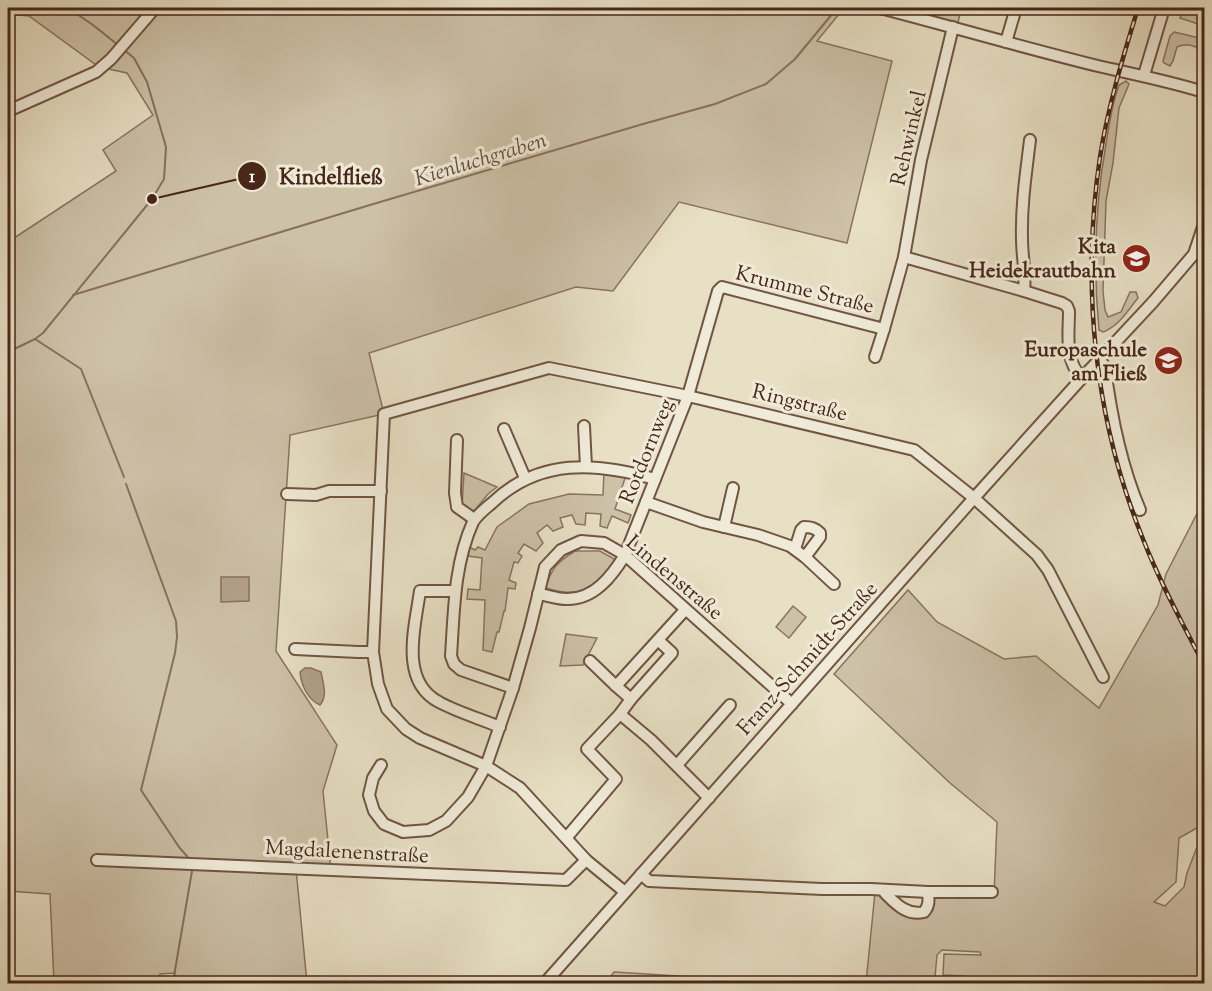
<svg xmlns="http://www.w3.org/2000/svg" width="1212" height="991" viewBox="0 0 1212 991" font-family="'Sorts Mill Goudy',serif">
<rect width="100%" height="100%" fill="#e8e0c5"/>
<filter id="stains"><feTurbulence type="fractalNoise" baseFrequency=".00333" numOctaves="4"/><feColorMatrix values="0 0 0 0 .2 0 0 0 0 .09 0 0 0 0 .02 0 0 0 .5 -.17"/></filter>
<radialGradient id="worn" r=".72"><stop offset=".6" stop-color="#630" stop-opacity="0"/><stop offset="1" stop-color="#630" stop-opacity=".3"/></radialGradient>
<g fill="#cdc1a8" stroke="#8a7460" stroke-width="1.5" fill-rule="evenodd">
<polygon points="8,8 844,8 817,41 892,61 847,243 679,202 613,291 576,287 369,353 384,414 290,435 276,651 337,745 323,791 331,870 296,869 307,983 174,983 175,973 160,974 159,983 54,983 50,894 8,891 8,242 116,171 103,150 153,115 127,73 99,67 29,16 8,14"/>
<polygon points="889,8 961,8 958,23"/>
<polygon points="1183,8 1204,8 1204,26 1180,18"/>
<path d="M 1174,32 L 1204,39 L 1204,50 C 1195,47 1187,42 1177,47 L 1173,61 L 1170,66 L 1164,63 L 1163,61 L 1170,36 Z"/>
<path d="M 1126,81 L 1129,84 L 1119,108 L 1113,163 L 1106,201 L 1103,291 L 1105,310 L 1108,317 L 1121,312 L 1130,292 L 1136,292 L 1138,298 C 1128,310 1119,326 1103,332 L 1099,330 C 1093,268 1095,206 1106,144 C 1109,124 1112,104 1119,85 Z"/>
<polygon points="604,470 627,472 615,509 631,515 628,523 612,516 607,528 600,526 601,514 586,513 585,525 576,524 572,515 560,518 563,527 553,531 547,525 537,533 543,543 536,551 524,544 518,553 522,556 518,563 514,562 509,580 516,583 515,589 508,588 505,611 504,611 499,632 497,632 492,652 483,650 485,600 467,599 468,589 480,590 482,558 468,556 469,547 475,550 478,547 485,550 497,527 529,504 569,494 603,495"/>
<polygon points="464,473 497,487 488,494 474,511 462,506"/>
<path d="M 1204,500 L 1204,824 L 1179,838 L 1176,882 L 1154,902 L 1165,906 L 1184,887 L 1187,873 L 1197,847 L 1204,838 L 1204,983 L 866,983 L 875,892 L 882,893 L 894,906 L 928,913 L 933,910 L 935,895 L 994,895 L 997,822 L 950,783 L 834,674 L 908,590 L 937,622 L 1004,659 L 1036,656 L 1099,708 L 1158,605 L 1166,574 ZM 942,950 L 980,952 L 981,955 L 944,954 L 943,975 L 964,976 L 964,980 L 935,977 L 937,955 Z"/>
<path d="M 575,551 L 600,551 L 616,560 C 614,564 612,569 609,573 C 599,586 581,594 565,592 C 558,592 552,589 545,588 C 552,568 557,562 575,551 Z"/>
<polygon points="793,606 806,617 789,638 776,627"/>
<polygon points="566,634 597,638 583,665 560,666"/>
<polygon points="614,972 615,972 789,983 606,983"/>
</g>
<g fill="#b2a18a" stroke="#88705c" stroke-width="1.5">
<polygon points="249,577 249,601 221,602 221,577"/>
<path d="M 305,668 L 311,668 L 321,672 C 323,683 328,696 320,705 C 308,700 301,685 300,672 Z"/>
</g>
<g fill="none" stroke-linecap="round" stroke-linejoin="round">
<g stroke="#88705c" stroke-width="2">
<polyline points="68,8 93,25 118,45"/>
<polyline points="73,295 370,205 643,124 715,104 766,84 795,59 833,13"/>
<polyline points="35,339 81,369 124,477"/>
<polyline points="8,352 35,339 43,333 152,199 164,179 166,147 147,82 134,58 123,49"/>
<polyline points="126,484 176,621 177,637 175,653 141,790 179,847 191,861"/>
<polyline points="174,976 192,871"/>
</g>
<defs>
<g id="minor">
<path d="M 880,8 C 953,27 1025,48 1098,66 C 1133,74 1169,81 1204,92"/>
<polyline points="1006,42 1016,8"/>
<polyline points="1144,75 1164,8"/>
<polyline points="8,111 96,72 111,59 155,8"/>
<path d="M 904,257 L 1024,291 L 1062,303 L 1067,306 L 1069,311 C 1069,335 1064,360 1082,378"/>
<path d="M 1024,291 C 1026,273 1022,256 1022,239 C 1021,206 1026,173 1030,140"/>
<polyline points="875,357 884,329"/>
<path d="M 1100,360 L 1105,367 C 1111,416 1121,465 1140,510"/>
<polyline points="584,426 586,467"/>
<polyline points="504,429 525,478"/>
<polyline points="457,440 455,493 457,507 474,519"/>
<polyline points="287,494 316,495 329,491 381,491"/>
<polyline points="646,502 703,522 758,535 790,546 805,557 834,584"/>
<polyline points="724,527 733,488"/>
<path d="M 795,549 L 801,530 L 804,527 C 811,527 815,528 820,533 L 820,537 L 805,557"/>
<path d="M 455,591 L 420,591 C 415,627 399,681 439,702 C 457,712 481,719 500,727"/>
<path d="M 538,594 C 547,595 557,599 566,599 C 594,600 612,576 625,555 L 688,396 L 718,291 L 722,287 L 884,329 L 904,257 L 921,160 L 953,27"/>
<polyline points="658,640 672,653 631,699 616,686 685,610"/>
<polyline points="295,649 358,652 373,652"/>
<polyline points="590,661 616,686"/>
<path d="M 513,688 L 461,670 L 454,664 L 451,656 C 454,611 454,564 473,522 C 477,515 486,508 492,503 C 539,458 596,462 655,479"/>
<polyline points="620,714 651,740 709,798"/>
<polyline points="381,765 373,778 369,795 374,811 384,824 403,832 429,830 446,821 468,797 486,766 513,688 530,628 545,567 561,550 581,541 604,543 625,555 792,704"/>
<polyline points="677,765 730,705"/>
<polyline points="567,837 616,779 587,749 620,714 631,699"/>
<polyline points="97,860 566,880 586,860"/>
<polyline points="641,874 649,881 822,889 871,889 928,892 992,892"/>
<path d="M 884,890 L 885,893 C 896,904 907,916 924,912 C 929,906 929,901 928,892"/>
<polyline points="625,892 586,860 520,788 486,766 420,738 406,729 387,709 378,684 373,652 384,414 549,368 688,396 914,450 974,498 1037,555 1048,570 1103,677"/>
<polyline points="8,904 8,903"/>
<polyline points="544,984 974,498 1082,378 1153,302 1194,254 1204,224"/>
</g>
</defs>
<use href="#minor" stroke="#705543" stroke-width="14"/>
<use href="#minor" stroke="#f0ebd9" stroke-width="10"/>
<defs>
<path id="rail" d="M 1138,8 C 1123,57 1108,106 1100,157 C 1081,285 1094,419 1143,539 C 1160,583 1183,624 1204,665"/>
</defs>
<use href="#rail" stroke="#482718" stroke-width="4.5"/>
<use href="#rail" stroke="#f0ebd9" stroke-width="2" stroke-dasharray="7" stroke-linecap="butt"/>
</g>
<defs>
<symbol id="school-disc" viewBox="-11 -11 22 22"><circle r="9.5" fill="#8f2418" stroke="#f0ebd9"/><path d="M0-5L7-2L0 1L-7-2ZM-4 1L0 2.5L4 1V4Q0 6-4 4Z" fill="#fff"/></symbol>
</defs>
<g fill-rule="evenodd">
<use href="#school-disc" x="1120" y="242" width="33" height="33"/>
<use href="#school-disc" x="1152" y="344" width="33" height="33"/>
</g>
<g text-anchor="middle" stroke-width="6" stroke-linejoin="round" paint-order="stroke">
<g font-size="21" fill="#482718" stroke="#f0ebd9">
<text transform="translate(908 138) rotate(-77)" y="7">Rehwinkel</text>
<text transform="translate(805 289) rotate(14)" y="7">Krumme Straße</text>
<text transform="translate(800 402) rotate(14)" y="7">Ringstraße</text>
<text transform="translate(646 451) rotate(-68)" y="7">Rotdornweg</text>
<text transform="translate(675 577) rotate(40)" y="7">Lindenstraße</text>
<text transform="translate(807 658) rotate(-48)" y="7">Franz-Schmidt-Straße</text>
<text transform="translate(347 851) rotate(3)" y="7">Magdalenenstraße</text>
</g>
<g font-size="21" font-weight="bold" fill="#482718" stroke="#f0ebd9" text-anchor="end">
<text x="1116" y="253">Kita<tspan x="1116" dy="24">Heidekrautbahn</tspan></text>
<text x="1147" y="356">Europaschule<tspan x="1147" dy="24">am Fließ</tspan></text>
</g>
<g font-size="22" font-style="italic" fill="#684c3a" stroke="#f0ebd9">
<text transform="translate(480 158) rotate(-17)" y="8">Kienluchgraben</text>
</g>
</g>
<path fill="none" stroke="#482718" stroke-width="2" d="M152 199L252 176"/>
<g fill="#482718" stroke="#f0ebd9" stroke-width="2">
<circle cx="152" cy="199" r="6"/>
<circle cx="252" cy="176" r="15"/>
</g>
<g font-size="18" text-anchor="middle" font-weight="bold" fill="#fff">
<text x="252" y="182">1</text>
</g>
<g font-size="22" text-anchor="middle" font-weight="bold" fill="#482718" stroke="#f0ebd9" stroke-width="6" stroke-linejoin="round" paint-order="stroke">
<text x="331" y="184">Kindelfließ</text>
</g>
<rect width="1212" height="991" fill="none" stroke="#e8e0c5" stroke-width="30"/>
<rect x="9" y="9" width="1194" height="973" fill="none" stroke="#482718" stroke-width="3"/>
<rect x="15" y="15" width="1182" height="961" fill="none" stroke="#482718" stroke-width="1.5"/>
<rect width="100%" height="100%" filter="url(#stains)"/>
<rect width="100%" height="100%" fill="url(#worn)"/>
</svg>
